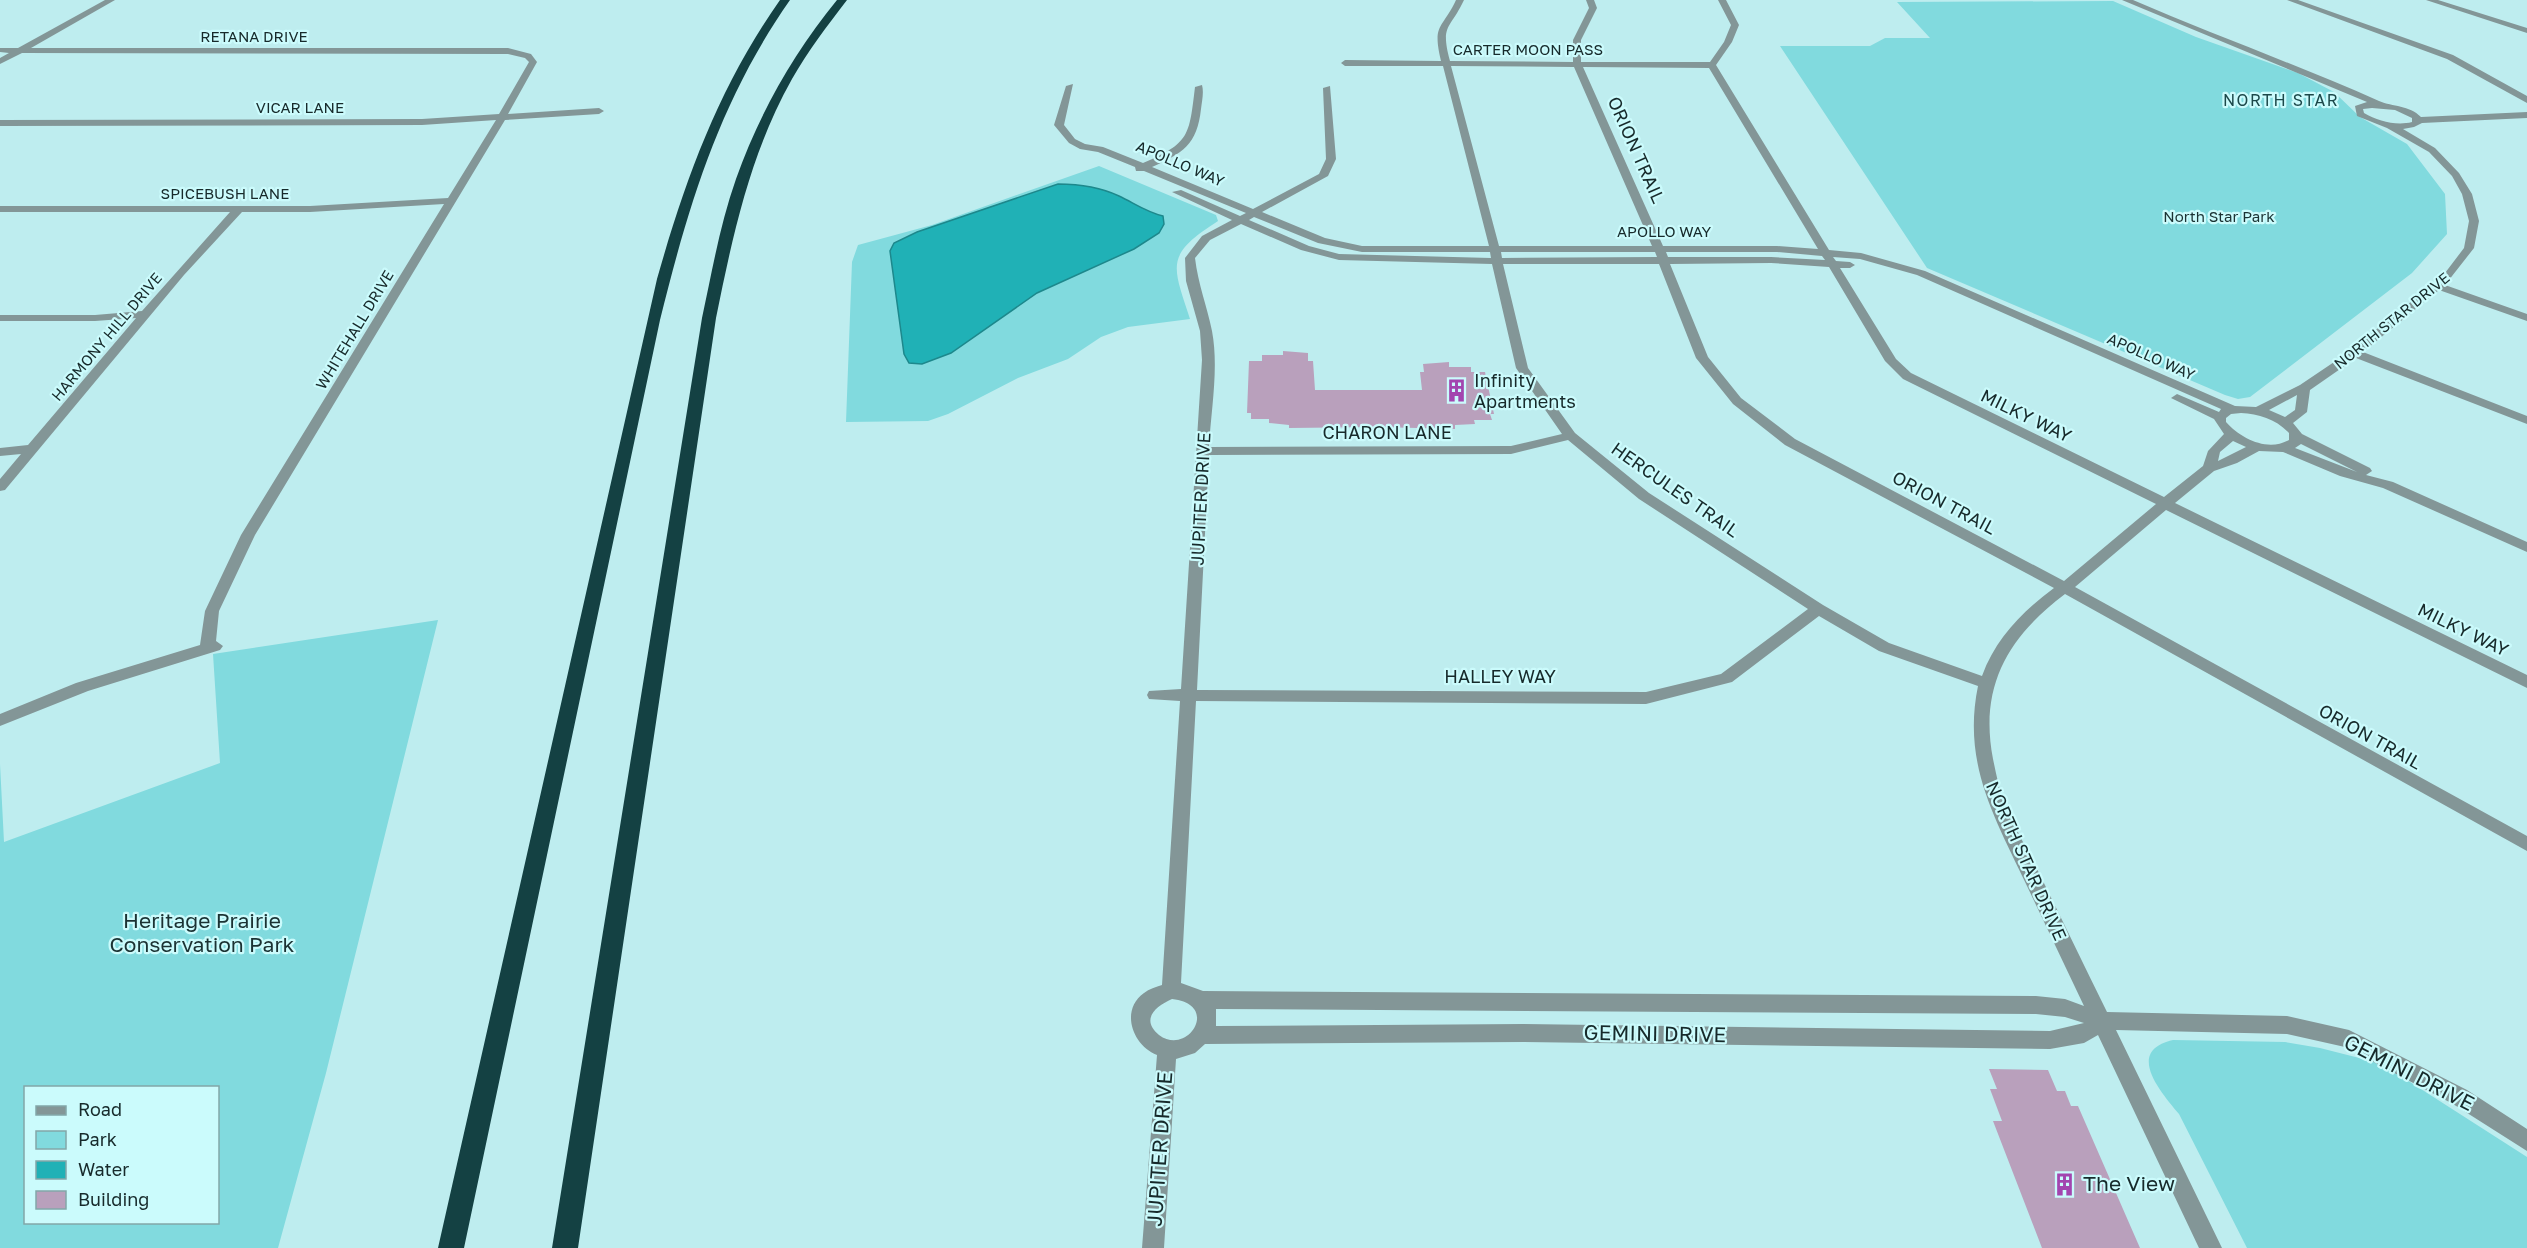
<svg xmlns="http://www.w3.org/2000/svg" width="2527" height="1248" viewBox="0 0 2527 1248" font-family="'Golos Text',sans-serif">
<rect width="100%" height="100%" fill="#beedef"/>
<g fill="#81dade" fill-rule="evenodd">
<polygon points="2113,1 2196,37 2298,73 2334,92 2360,117 2407,144 2445,194 2447,234 2412,273 2250,397 2238,399 2225,395 1927,268 1780,46 1870,46 1885,38 1930,38 1897,2"/>
<path d="M 1099,166 L 1216,215 L 1218,221 C 1165,255 1172,264 1190,319 L 1128,327 L 1101,337 L 1068,359 L 1018,378 L 948,414 L 928,421 L 846,422 L 852,262 L 858,245 L 932,225 Z"/>
<path d="M 438,620 L 326,1073 L 278,1248 L 0,1248 L 0,764 L 4,842 L 220,763 L 213,654 ZM 26,1088 L 218,1088 L 218,1222 L 26,1222 Z"/>
<path d="M 2173,1040 L 2285,1042 L 2320,1048 L 2375,1062 L 2410,1082 L 2527,1157 L 2527,1248 L 2247,1248 L 2179,1114 C 2160,1091 2125,1051 2173,1040 Z"/>
</g>
<path fill="#20b1b6" stroke="#1d888c" stroke-width="1.5" d="M 1058,184 C 1079,184 1100,187 1119,196 C 1134,203 1146,212 1163,216 L 1164,224 L 1159,233 L 1134,249 L 1037,293 L 951,353 L 922,364 L 909,363 L 904,354 L 890,251 L 894,243 L 917,232 Z"/>
<g fill="#b9a0bc">
<polygon points="1283,351 1308,353 1308,361 1313,361 1315,390 1422,390 1420,372 1424,372 1423,364 1449,362 1449,367 1471,367 1471,372 1485,372 1494,414 1490,414 1492,420 1474,420 1475,424 1455,425 1455,429 1379,427 1289,428 1289,425 1269,423 1269,419 1251,419 1251,413 1247,413 1249,361 1262,361 1262,355 1283,355"/>
<polygon points="1989,1069 2048,1070 2057,1091 2065,1091 2071,1106 2078,1106 2140,1248 2042,1248 1993,1121 2002,1121 1990,1089 1997,1089"/>
</g>
<g fill="none" stroke-linecap="round" stroke-linejoin="round">
<g fill="#839697" fill-rule="evenodd">
<polygon points="105,0 115,0 31,48 508,48 531,54 537,62 508,114 599,108 604,111 599,114 505,120 255,535 219,611 216,641 223,646 220,650 88,691 0,726 0,714 76,683 200,645 205,611 241,535 444,204 310,212 242,212 184,275 5,490 0,491 0,479 21,454 0,456 0,448 28,445 136,318 95,321 0,321 0,315 95,315 142,311 230,212 0,212 0,206 310,206 448,198 496,120 422,125 0,126 0,120 422,119 499,114 529,62 525,58 508,54 22,53 0,64 0,58 9,53 0,52 0,48 18,48"/>
<path d="M 1456,0 L 1464,0 C 1450,30 1440,24 1450,61 L 1573,62 L 1573,40 L 1589,8 L 1586,0 L 1594,0 L 1597,8 L 1581,40 L 1581,62 L 1710,62 L 1724,42 L 1731,25 L 1718,0 L 1726,0 L 1739,25 L 1732,42 L 1716,65 L 1829,250 L 1861,253 L 1925,271 L 2235,406 L 2256,407 L 2300,385 L 2343,356 L 2442,277 L 2464,248 L 2469,221 L 2462,194 L 2452,176 L 2429,152 L 2387,128 L 2357,116 L 2355,106 L 2367,102 L 2122,0 L 2133,0 C 2214,35 2298,65 2379,101 C 2393,107 2409,105 2421,117 L 2527,112 L 2527,118 L 2422,123 L 2414,127 L 2403,129 L 2435,148 L 2459,173 L 2472,194 L 2479,221 L 2474,248 L 2445,285 L 2527,314 L 2527,321 L 2439,290 L 2363,352 L 2527,416 L 2527,424 L 2356,358 L 2310,390 L 2307,412 L 2293,423 L 2302,434 L 2370,468 L 2372,471 L 2366,475 L 2393,482 L 2527,542 L 2527,552 L 2383,488 L 2340,476 L 2283,452 L 2259,451 L 2237,463 L 2214,471 L 2175,503 L 2527,675 L 2527,688 L 2166,510 L 2075,587 L 2527,836 L 2527,851 L 2065,594 C 2008,637 1979,686 1993,759 C 1996,773 1999,789 2004,803 C 2015,827 2027,850 2039,873 C 2062,919 2084,966 2107,1012 L 2287,1016 L 2349,1030 L 2467,1090 L 2527,1129 L 2527,1151 L 2453,1104 L 2345,1047 L 2287,1034 L 2116,1030 L 2222,1248 L 2199,1248 L 2098,1035 L 2084,1043 L 2050,1049 L 1523,1042 L 1205,1044 L 1195,1053 L 1176,1059 L 1164,1248 L 1142,1248 L 1157,1055 C 1132,1045 1120,1010 1144,993 C 1149,989 1156,987 1162,985 L 1180,701 L 1149,699 L 1147,695 L 1149,691 L 1181,689 L 1202,360 L 1200,331 L 1186,281 L 1185,258 L 1202,236 L 1232,220 L 1172,192 L 1181,190 L 1240,216 L 1246,213 L 1144,171 L 1136,171 L 1135,167 L 1098,152 L 1080,149 L 1069,143 L 1054,125 L 1066,86 L 1073,84 L 1064,125 L 1075,139 L 1085,144 L 1103,147 L 1143,163 C 1190,143 1189,136 1195,87 L 1202,85 C 1204,92 1202,101 1201,109 C 1197,145 1183,153 1152,167 L 1253,209 L 1319,174 L 1326,159 L 1323,88 L 1330,86 L 1336,159 L 1328,176 L 1262,212 L 1325,238 L 1362,246 L 1489,246 L 1443,66 L 1345,66 L 1341,63 L 1345,60 L 1441,61 C 1432,23 1442,30 1456,0 ZM 1451,66 L 1574,67 L 1652,246 L 1499,246 ZM 1583,67 L 1709,68 L 1818,249 L 1777,246 L 1663,246 ZM 2372,108 L 2395,110 L 2412,118 L 2412,122 C 2396,126 2378,121 2364,113 L 2363,109 ZM 1254,217 L 1318,243 L 1362,252 L 1490,252 L 1491,258 L 1339,254 L 1309,246 L 1249,220 ZM 1241,224 L 1301,250 L 1339,260 L 1492,264 L 1516,368 L 1562,434 L 1511,446 L 1209,447 C 1211,410 1219,368 1212,331 C 1207,306 1198,284 1195,258 L 1210,240 ZM 1501,252 L 1655,252 L 1657,257 L 1502,258 ZM 1666,252 L 1777,252 L 1822,256 L 1825,260 L 1771,257 L 1668,257 ZM 1833,257 L 1860,259 L 1917,275 L 2221,409 L 2219,412 L 2177,394 L 2171,398 L 2214,419 L 2224,434 L 2208,451 L 2203,466 L 2164,497 L 1911,373 L 1896,359 L 1840,268 L 1850,268 L 1855,265 L 1850,262 L 1836,261 ZM 1771,263 L 1829,267 L 1885,361 L 1903,379 L 2156,504 L 2064,581 L 1795,439 L 1741,398 L 1708,357 L 1670,264 ZM 1503,264 L 1659,264 L 1696,358 L 1733,404 L 1785,445 L 2054,588 C 2022,612 1996,638 1982,676 L 1889,643 L 1823,605 L 1649,493 L 1575,433 L 1528,368 ZM 2297,395 L 2295,410 L 2285,417 L 2269,410 ZM 2241,413 C 2259,414 2276,419 2289,433 L 2289,440 C 2268,452 2241,439 2226,422 L 2226,418 L 2231,414 ZM 1568,440 L 1639,499 L 1808,609 L 1721,674 L 1646,692 L 1197,690 L 1209,455 L 1511,454 ZM 2233,441 L 2246,447 L 2218,461 L 2220,452 ZM 2301,444 L 2357,472 L 2295,448 ZM 1819,616 L 1879,651 L 1978,686 C 1962,764 1995,818 2027,886 C 2046,926 2065,966 2084,1006 L 2065,999 L 2036,996 L 1203,991 L 1181,983 L 1196,701 L 1646,704 L 1732,682 ZM 1172,999 C 1221,1004 1188,1057 1159,1035 C 1140,1019 1156,1006 1172,999 ZM 1216,1009 L 2036,1014 L 2065,1017 L 2084,1023 L 2050,1031 L 1523,1024 L 1216,1026 Z"/>
<polygon points="2287,0 2298,0 2453,55 2527,96 2527,103 2447,59"/>
<polygon points="2426,0 2438,0 2527,28 2527,33"/>
</g>
<g fill="#144143" fill-rule="evenodd">
<path d="M 780,0 L 790,0 C 720,100 689,203 660,320 L 464,1248 L 438,1248 L 657,279 C 686,177 719,87 780,0 Z"/>
<path d="M 837,0 L 847,0 C 827,26 808,51 792,79 C 750,154 733,234 716,318 L 578,1248 L 552,1248 L 702,318 C 712,272 720,224 736,179 C 759,114 793,54 837,0 Z"/>
</g>
</g>
<defs>
<symbol id="building-bare" viewBox="-9 -9 18 18"><path d="M-4-6H4V6H1V3H-1V6H-4ZM-2.5-4.3h1.7v1.8h-1.7ZM.8-4.3h1.7v1.8H.8ZM-2.5-1h1.7V.8h-1.7ZM.8-1h1.7V.8H.8Z" fill="#a245af" stroke="#cbfbfc" stroke-width="2.5" paint-order="stroke"/></symbol>
</defs>
<g fill-rule="evenodd">
<use href="#building-bare" x="1440" y="374" width="33" height="33"/>
<use href="#building-bare" x="2048" y="1168" width="33" height="33"/>
</g>
<g text-anchor="middle" stroke-width="4.5" stroke-linejoin="round" paint-order="stroke">
<g font-size="15" fill="#172a2b" stroke="#cbfbfc">
<text x="254" y="42">RETANA DRIVE</text>
<text x="1528" y="55">CARTER MOON PASS</text>
<text x="300" y="113">VICAR LANE</text>
<text transform="translate(1180 164) rotate(23)" y="5">APOLLO WAY</text>
<text x="225" y="199">SPICEBUSH LANE</text>
<text x="1664" y="237">APOLLO WAY</text>
<text transform="translate(2392 321) rotate(-39)" y="5">NORTH STAR DRIVE</text>
<text transform="translate(355 330) rotate(-59)" y="5">WHITEHALL DRIVE</text>
<text transform="translate(107 337) rotate(-50)" y="5">HARMONY HILL DRIVE</text>
<text transform="translate(2151 357) rotate(24)" y="5">APOLLO WAY</text>
</g>
<g font-size="15" fill="#1b3233" stroke="#cbfbfc">
<text x="2219" y="222">North Star Park</text>
</g>
<g font-size="16" letter-spacing="1.5" fill="#1c484a" stroke="#cbfbfc">
<text x="2281" y="106">NORTH STAR</text>
</g>
<g font-size="18" fill="#172a2b" stroke="#cbfbfc">
<text transform="translate(1636 150) rotate(66)" y="6">ORION TRAIL</text>
<text transform="translate(2026 416) rotate(26)" y="6">MILKY WAY</text>
<text x="1387" y="439">CHARON LANE</text>
<text transform="translate(1675 490) rotate(35)" y="6">HERCULES TRAIL</text>
<text transform="translate(1201 499) rotate(-87)" y="6">JUPITER DRIVE</text>
<text transform="translate(1944 503) rotate(28)" y="6">ORION TRAIL</text>
<text transform="translate(2463 630) rotate(26)" y="6">MILKY WAY</text>
<text x="1500" y="683">HALLEY WAY</text>
<text transform="translate(2370 737) rotate(29)" y="6">ORION TRAIL</text>
<text transform="translate(2026 861) rotate(66)" y="6">NORTH STAR DRIVE</text>
</g>
<g font-size="18" fill="#172a2b" stroke="#cbfbfc" text-anchor="start">
<text x="1474" y="387">Infinity<tspan x="1474" dy="21">Apartments</tspan></text>
</g>
<g font-size="21" fill="#1b3233" stroke="#cbfbfc">
<text x="202" y="928">Heritage Prairie<tspan x="202" dy="24">Conservation Park</tspan></text>
</g>
<g font-size="21" fill="#172a2b" stroke="#cbfbfc">
<text transform="translate(1655 1034) rotate(1)" y="7">GEMINI DRIVE</text>
<text transform="translate(2409 1073) rotate(27)" y="7">GEMINI DRIVE</text>
<text transform="translate(1160 1149) rotate(-86)" y="7">JUPITER DRIVE</text>
</g>
<g font-size="21" fill="#172a2b" stroke="#cbfbfc" text-anchor="start">
<text x="2083" y="1191">The View</text>
</g>
</g>
<rect x="24" y="1086" width="195" height="138" fill="#cbfbfc" stroke="#83a7a8" stroke-width="1.5"/>
<rect x="36" y="1106" width="30" height="9" fill="#839697" stroke="#83a7a8" stroke-width="1.5"/>
<text x="78" y="1116" font-size="18" fill="#172a2b">Road</text>
<rect x="36" y="1131" width="30" height="18" fill="#81dade" stroke="#83a7a8" stroke-width="1.5"/>
<text x="78" y="1146" font-size="18" fill="#172a2b">Park</text>
<rect x="36" y="1161" width="30" height="18" fill="#20b1b6" stroke="#83a7a8" stroke-width="1.5"/>
<text x="78" y="1176" font-size="18" fill="#172a2b">Water</text>
<rect x="36" y="1191" width="30" height="18" fill="#b9a0bc" stroke="#83a7a8" stroke-width="1.5"/>
<text x="78" y="1206" font-size="18" fill="#172a2b">Building</text>
</svg>
